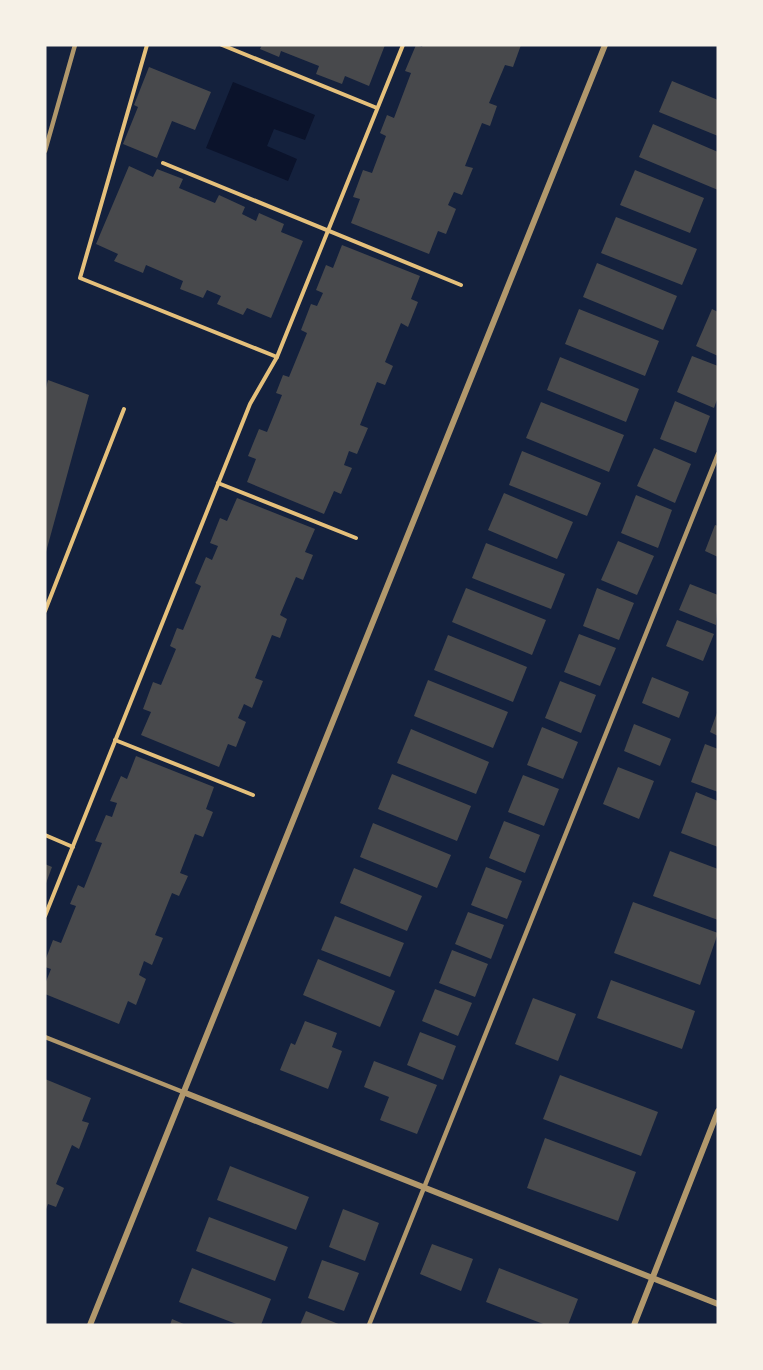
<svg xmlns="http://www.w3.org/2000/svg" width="763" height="1370" viewBox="0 0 763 1370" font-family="'Playfair Display',serif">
<rect width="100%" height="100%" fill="#14213d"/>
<polygon fill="#0b132b" points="233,82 315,115 305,140 274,129 267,146 297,159 288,181 206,148"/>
<g fill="#48494c">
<polygon points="262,45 385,45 369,86 345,76 342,84 316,74 319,66 281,51 279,57 260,49"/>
<polygon points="416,45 422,47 423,45 521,45 513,67 505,65 489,103 497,106 490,126 482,123 465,166 473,168 462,195 454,192 448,205 456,209 446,234 438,231 429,254 351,223 360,199 353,197 363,170 372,173 386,136 380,133 387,115 394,118 411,73 405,71"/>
<polygon points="149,67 211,92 195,130 172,121 157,158 123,144 138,107 134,105"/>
<polygon points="672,81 718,100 718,136 659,112"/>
<polygon points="653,124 718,152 718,190 639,157"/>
<polygon points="129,166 153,177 157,169 183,179 179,188 215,203 219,195 245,207 242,214 256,221 259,213 284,224 281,232 303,241 271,318 247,308 243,315 217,304 221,296 207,290 203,298 180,289 183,281 146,265 143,273 114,261 118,254 96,244"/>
<polygon points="635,170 704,198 690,233 620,205"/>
<polygon points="616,217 697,249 682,285 601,253"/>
<polygon points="342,245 420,276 411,299 418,302 408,327 401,323 385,362 393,366 385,385 377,382 360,425 368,428 357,454 349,451 344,465 352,468 341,494 334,491 324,514 247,482 256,459 248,456 259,429 267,432 282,395 276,393 283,375 289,377 307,333 301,330 311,304 317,306 323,293 316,290 326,265 333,268"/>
<polygon points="597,263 677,296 663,330 583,297"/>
<polygon points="579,309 659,341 645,376 565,344"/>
<polygon points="712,309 718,312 718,356 696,346"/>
<polygon points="692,356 718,366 718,397 714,408 677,392"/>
<polygon points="560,357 639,389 626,422 547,390"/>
<polygon points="48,380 89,395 46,552 45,392"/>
<polygon points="675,401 710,416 696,453 660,439"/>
<polygon points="541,402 624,435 609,472 526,438"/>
<polygon points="654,448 691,464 675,503 637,486"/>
<polygon points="522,451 601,483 587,516 509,485"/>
<polygon points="504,493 573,522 557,559 488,530"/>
<polygon points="636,495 672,510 658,548 621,533"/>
<polygon points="237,498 315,529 305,552 313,555 303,580 296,577 280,615 287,619 280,638 272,635 255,678 263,681 252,708 244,704 238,718 246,722 236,747 228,744 219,767 141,735 151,712 143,709 153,682 161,685 176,649 170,646 177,628 183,630 201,586 195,583 206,557 212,560 218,546 210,543 220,518 227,521"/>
<polygon points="715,525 718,526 718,557 705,551"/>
<polygon points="618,541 654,556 637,595 601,580"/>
<polygon points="486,543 565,574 551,609 472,578"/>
<polygon points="690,584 718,595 716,625 679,610"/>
<polygon points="466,588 546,620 532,655 452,622"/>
<polygon points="597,588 634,603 619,640 583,626"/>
<polygon points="677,620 714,634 703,661 666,646"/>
<polygon points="579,634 616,648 600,686 564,672"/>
<polygon points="448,635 527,667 513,702 434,670"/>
<polygon points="652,677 689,692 679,718 642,703"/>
<polygon points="428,680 508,712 493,748 414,716"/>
<polygon points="560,681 596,695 581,733 545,718"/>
<polygon points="718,710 718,736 710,732"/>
<polygon points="634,724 671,739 660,766 624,751"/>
<polygon points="542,727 578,742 563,779 527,765"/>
<polygon points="411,729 489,762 476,794 397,763"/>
<polygon points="705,744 718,749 718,792 691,782"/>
<polygon points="136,756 214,787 206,809 213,812 203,837 195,834 180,873 188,876 179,896 172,893 155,935 163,938 152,965 144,961 139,975 146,979 136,1005 128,1001 119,1024 45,994 45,984 51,969 45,967 45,961 53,940 61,943 76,906 70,904 78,885 84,888 102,843 95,841 106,815 112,817 117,803 110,801 121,776 127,779"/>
<polygon points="618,767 654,781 639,819 603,804"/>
<polygon points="392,774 471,806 457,841 378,809"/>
<polygon points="523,775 559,789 544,826 508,812"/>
<polygon points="696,792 718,801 718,847 681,833"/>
<polygon points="504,821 540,835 525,873 489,858"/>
<polygon points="373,823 451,855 437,888 360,857"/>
<polygon points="670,851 718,869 718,920 653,896"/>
<polygon points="45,864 52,867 45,886"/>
<polygon points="486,867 522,881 507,919 471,905"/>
<polygon points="354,868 422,896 407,931 340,903"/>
<polygon points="633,902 718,933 700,985 614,953"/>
<polygon points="468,912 504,925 491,959 455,944"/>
<polygon points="335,916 404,943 390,977 321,950"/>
<polygon points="452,950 488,964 475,997 439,983"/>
<polygon points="318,959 395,991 380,1027 303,995"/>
<polygon points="611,980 695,1011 682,1049 597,1018"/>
<polygon points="435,989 472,1003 458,1036 422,1021"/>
<polygon points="533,998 576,1014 558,1061 515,1044"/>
<polygon points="305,1021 337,1033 332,1047 342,1051 328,1089 280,1070 291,1043 295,1045"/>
<polygon points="420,1032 456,1046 443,1080 407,1065"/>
<polygon points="374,1061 437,1085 417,1134 380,1120 389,1097 364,1087"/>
<polygon points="560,1075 658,1112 641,1156 543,1119"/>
<polygon points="45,1079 91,1098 82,1121 89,1123 79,1149 72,1145 56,1184 64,1188 56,1207 48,1204 45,1212"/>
<polygon points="545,1138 636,1172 618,1221 527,1188"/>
<polygon points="230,1166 309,1197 296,1230 217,1200"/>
<polygon points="343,1209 379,1223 365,1261 329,1247"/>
<polygon points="209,1217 288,1247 275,1281 196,1251"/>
<polygon points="432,1244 473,1259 461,1291 420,1274"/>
<polygon points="322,1260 359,1273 344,1311 308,1298"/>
<polygon points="192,1268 271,1299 261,1325 239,1325 179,1302"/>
<polygon points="499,1268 578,1299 568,1325 546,1325 486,1302"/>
<polygon points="306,1311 341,1325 300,1325"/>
<polygon points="172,1319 186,1325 170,1325"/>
</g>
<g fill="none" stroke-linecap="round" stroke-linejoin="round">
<g stroke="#e5c07b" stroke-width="4">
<polyline points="147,45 80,278 277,357"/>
<polyline points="222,45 377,108"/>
<polyline points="163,163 461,285"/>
<polyline points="218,483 356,538"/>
<polyline points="45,611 124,409"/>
<polyline points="115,740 253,795"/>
<polyline points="45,835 73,847"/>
<polyline points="45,916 250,404 277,357 403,45"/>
</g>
<g stroke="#b1986c" stroke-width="4.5">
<polyline points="45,151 75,45"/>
<polyline points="45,1037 183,1092"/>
<polyline points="369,1325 718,454"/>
</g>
<g stroke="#b1986c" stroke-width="6">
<polyline points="183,1092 718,1304"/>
<polyline points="90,1325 605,45"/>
<polyline points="634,1325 718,1111"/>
</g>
</g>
<rect width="763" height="1370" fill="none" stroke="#f6f1e7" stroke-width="93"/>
</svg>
